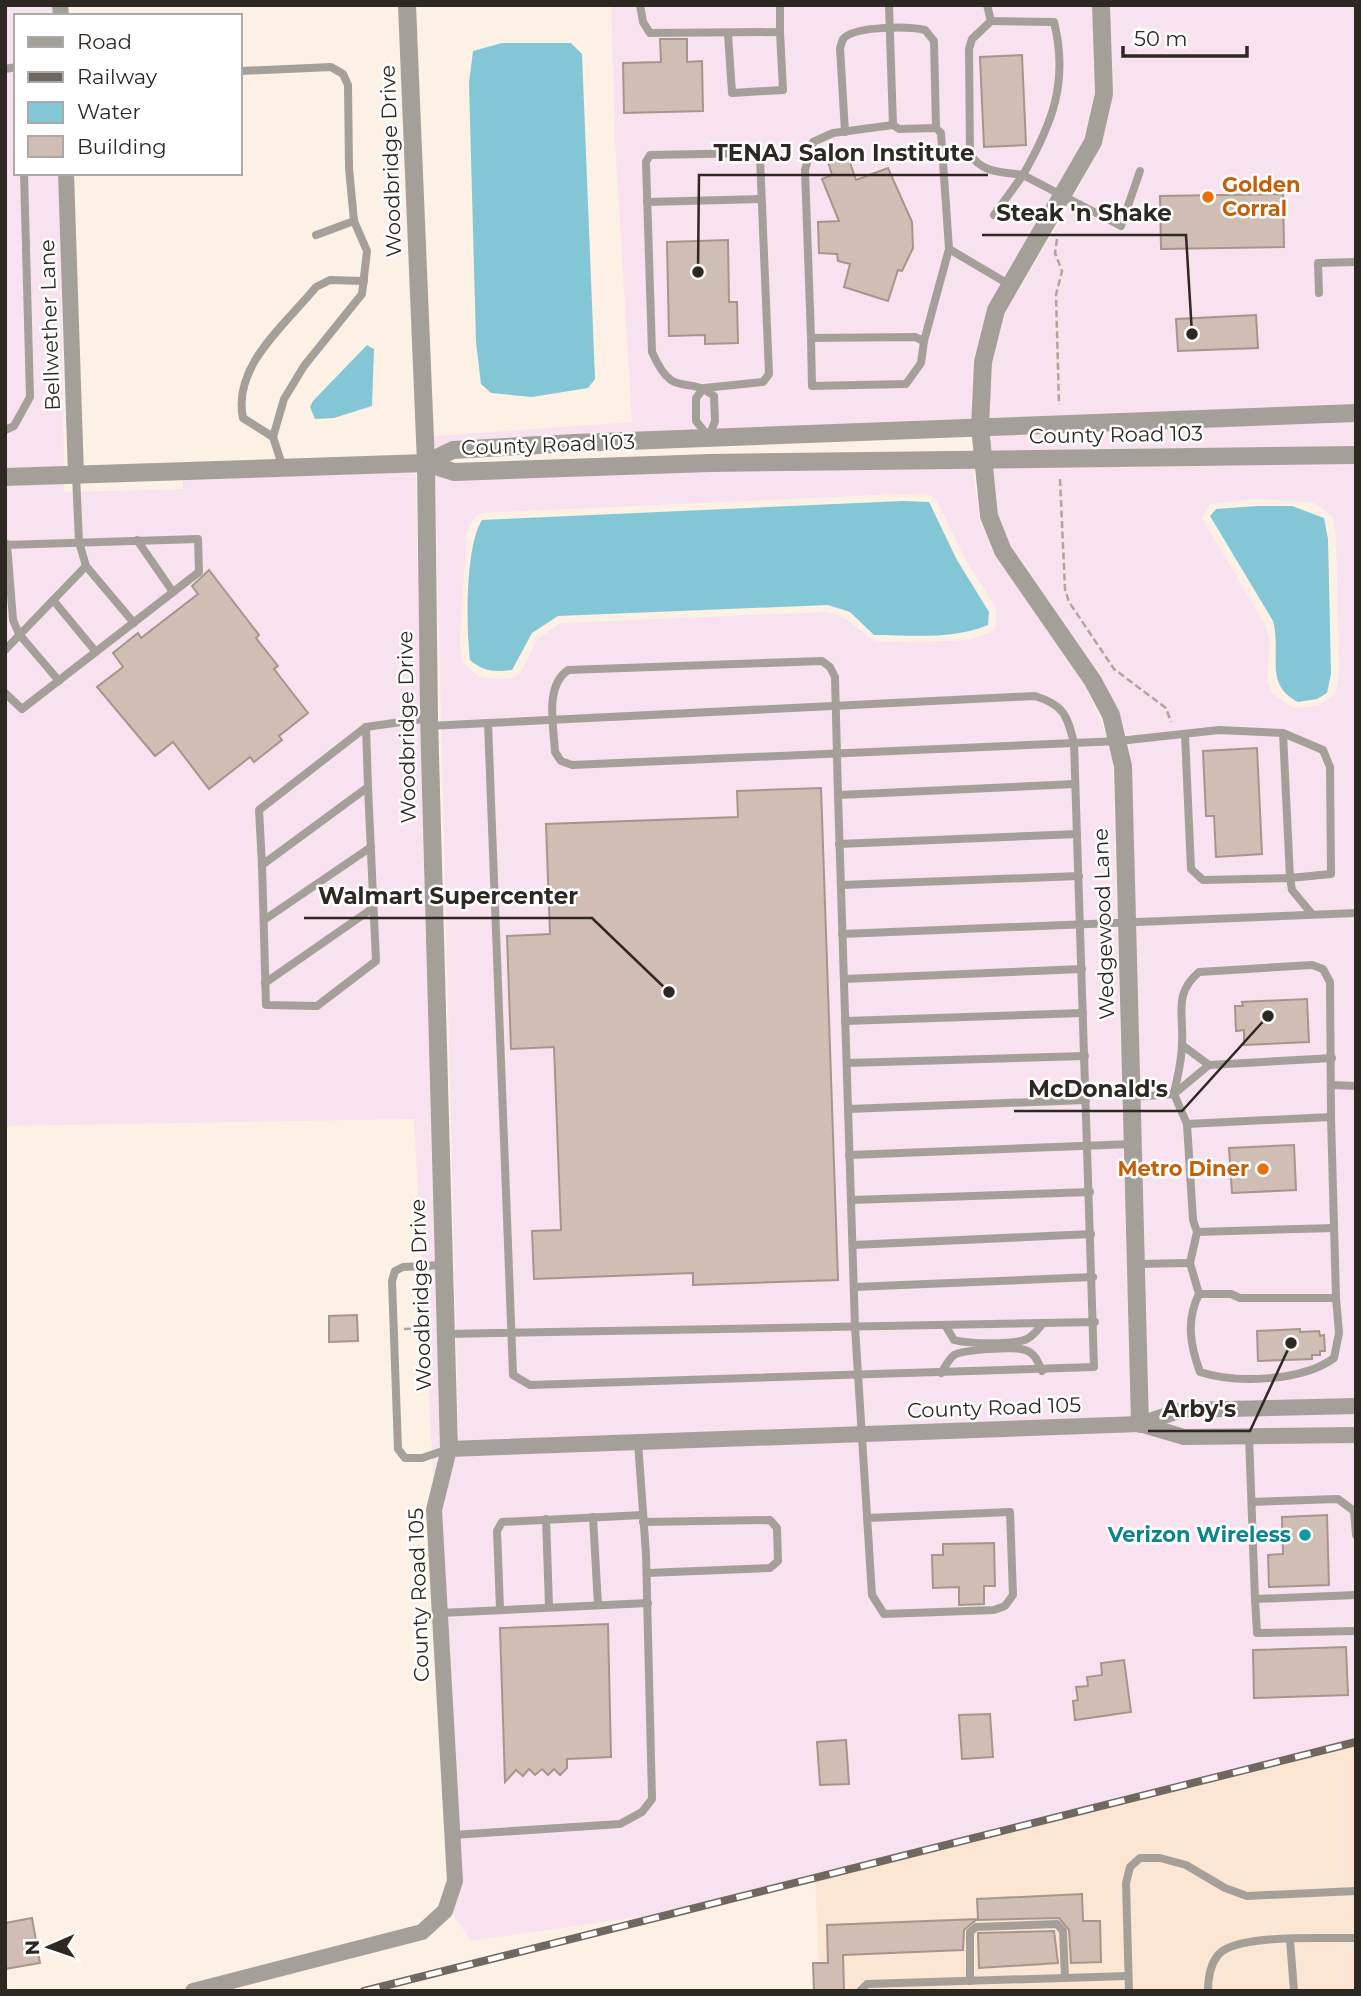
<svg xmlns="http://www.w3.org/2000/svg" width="1361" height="1996" viewBox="0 0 1361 1996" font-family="Montserrat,sans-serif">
<rect width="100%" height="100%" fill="#fdf1e6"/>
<g fill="#f9e2ef" fill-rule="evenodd">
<polygon points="5,5 57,5 58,16 16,16 16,173 60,173 64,467 5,469"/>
<polygon points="611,5 1092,5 1094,94 1084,140 987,309 973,362 971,419 575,435 452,441 435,449 434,436 632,422 615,141"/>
<polygon points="1111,5 1356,5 1356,405 990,418 992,363 1005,313 1068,208 1102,144 1113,94"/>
<polygon points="1356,422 1356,446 991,451 990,435"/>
<path d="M 1356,463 L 1356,1742 L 668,1913 L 471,1941 L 448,1907 L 454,1865 L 414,1119 L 5,1126 L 5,486 L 64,484 L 64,492 L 183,489 L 183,480 L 416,472 L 420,727 L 440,1458 L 459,1456 L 435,475 L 973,468 L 979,517 L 994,554 L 1085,685 L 1110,743 L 1113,766 L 1131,1433 L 1150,1432 L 1130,747 L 1119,712 L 1102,677 L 1012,548 L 998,514 L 993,468 ZM 902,494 L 929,495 L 936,499 L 964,557 L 996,608 L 996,626 L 991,632 L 972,639 L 950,641 L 875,642 L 845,618 L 826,612 L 561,623 L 538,638 L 520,673 L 513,678 L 493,679 L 478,676 L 462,661 L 460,641 L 467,531 L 475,517 L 482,513 ZM 1255,499 L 1314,503 L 1332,516 L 1336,537 L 1339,674 L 1335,694 L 1318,706 L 1294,708 L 1272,693 L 1267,680 L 1270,641 L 1265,624 L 1202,518 L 1209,505 Z"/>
</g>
<polygon fill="#fbe6d3" points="1356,1742 1356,1991 820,1991 815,1875"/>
<g fill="#83c7d6">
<polygon points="502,43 571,43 582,54 595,379 588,388 532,397 491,393 481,384 476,342 469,83 473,51"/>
<polygon points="367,345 374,349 372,406 334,418 315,419 310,407 313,401"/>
<path d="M 903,501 L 929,502 L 957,560 L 989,612 L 988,625 C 953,640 911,635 874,635 L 850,612 L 828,605 L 558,616 L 532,633 L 512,670 C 495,672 484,672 470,660 C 466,627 465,547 482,520 Z"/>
<path d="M 1257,506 L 1292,506 L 1324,518 L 1328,539 L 1331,674 L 1327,693 L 1317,699 L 1298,702 C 1263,684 1282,655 1273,621 L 1210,516 L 1216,509 Z"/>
</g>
<g fill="#d0beb4" stroke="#a6958b" stroke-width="2">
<polygon points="660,39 687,39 687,62 702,61 703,111 624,113 623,63 661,62"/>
<polygon points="1022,55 1026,145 984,147 980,57"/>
<polygon points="846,151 856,180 888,168 912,222 913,248 902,271 898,270 888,301 844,287 850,264 838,261 837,254 819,253 818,222 839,221 822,179 832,175 827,158"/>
<polygon points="1283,194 1284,247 1161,249 1160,196"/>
<polygon points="728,240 729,302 737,302 738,343 705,344 705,335 669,336 667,242"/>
<polygon points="1256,315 1258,348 1178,351 1176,319"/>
<polygon points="209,570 259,635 256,638 278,666 274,669 308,713 279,736 282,740 254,762 250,757 209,789 173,742 155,756 97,687 123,667 113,653 138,633 141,638 198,594 192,586"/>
<polygon points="1257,748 1262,854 1216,857 1214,816 1206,816 1203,751"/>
<polygon points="821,788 838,1280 693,1285 693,1273 534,1279 532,1231 561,1230 554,1047 511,1049 507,936 550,934 546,824 738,817 737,791"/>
<polygon points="1307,999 1309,1042 1244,1045 1244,1030 1236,1031 1235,1006 1243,1006 1242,1002"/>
<polygon points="1294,1145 1296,1190 1232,1193 1229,1148"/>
<polygon points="357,1315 358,1341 329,1342 329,1316"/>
<polygon points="1300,1329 1300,1332 1319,1331 1320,1336 1324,1335 1325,1351 1320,1351 1320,1355 1312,1355 1312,1359 1258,1361 1257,1331"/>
<polygon points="1327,1515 1329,1585 1269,1587 1268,1555 1283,1554 1282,1517"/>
<polygon points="994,1543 995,1586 984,1586 984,1604 959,1605 959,1587 933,1588 932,1555 943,1555 943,1544"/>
<polygon points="608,1624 611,1757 567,1759 567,1768 560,1775 554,1769 548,1775 542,1769 535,1775 529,1769 523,1776 516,1770 505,1782 500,1628"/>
<polygon points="1346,1647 1348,1695 1254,1698 1253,1650"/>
<polygon points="1124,1660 1131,1712 1075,1720 1073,1701 1078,1700 1076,1687 1088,1686 1087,1677 1102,1675 1101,1663"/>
<polygon points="990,1714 993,1757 962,1759 959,1715"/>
<polygon points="846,1740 849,1784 820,1785 817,1742"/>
<polygon points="1082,1894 1083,1921 1100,1921 1101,1962 1071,1963 1069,1930 1059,1918 976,1920 964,1930 963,1950 843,1955 844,1991 814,1991 813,1963 828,1963 827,1925 978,1919 977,1899"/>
<polygon points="32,1918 40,1963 5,1969 5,1923"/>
<polygon points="1054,1931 1058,1963 979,1968 978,1933"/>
</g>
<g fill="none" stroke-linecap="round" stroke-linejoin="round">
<g stroke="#afa59d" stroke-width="2.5" stroke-dasharray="7 3.5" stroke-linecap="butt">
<polyline points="1057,239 1055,253 1062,271 1056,295 1059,405"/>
<polyline points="1060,479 1065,589 1069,602 1114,669 1166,708 1171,722"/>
<polyline points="404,1329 429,1328"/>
</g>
<g stroke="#a59f99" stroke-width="8">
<polyline points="640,5 643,22 650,33 780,32 780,5"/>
<polyline points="889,5 893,125 899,129 936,128 941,133 949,249 1010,285"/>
<path d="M 987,5 L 991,21 L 1054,22 C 1069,82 1052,124 1023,175 L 1121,226 L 1140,171"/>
<path d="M 991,21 L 972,39 L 969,49 L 970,153 C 980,173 1003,172 1023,175 L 994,215"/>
<polyline points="728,34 732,93 783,90 780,32"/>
<polyline points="5,69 16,67"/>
<polyline points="240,71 331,67 343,74 348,85 349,168 354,221 367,251 362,294 304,366 284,399 273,437 283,468"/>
<polyline points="893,125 833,133 813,142 805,170 811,338 915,337 924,341 949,249"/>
<path d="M 845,132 L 840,48 L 843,39 C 854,26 908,26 925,30 L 934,41 L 936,128"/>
<polyline points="647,202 761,199"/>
<polyline points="316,235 354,221"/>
<polyline points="1319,293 1318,263 1356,262"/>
<polyline points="811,338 812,386 906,384 921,363 924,341"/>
<polyline points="5,430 14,426 30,397 24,173"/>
<path d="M 273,437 L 243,418 C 232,366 286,324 316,287 L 330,280 L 364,281"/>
<path d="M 709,437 L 696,421 L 696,398 L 704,388 L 763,382 L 769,374 L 760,158 L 755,153 L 650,155 L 646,162 L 652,352 C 674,402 686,373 714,396 L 715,421 L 709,437"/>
<polyline points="137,540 173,592"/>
<polyline points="7,544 13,620 19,634 59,681"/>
<polyline points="5,545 198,539 199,572 22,709 5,693"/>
<polyline points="86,566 134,623"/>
<polyline points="53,600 96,652"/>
<polyline points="5,650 86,566 79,542 76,475"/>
<path d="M 1035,696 C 1064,705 1067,715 1074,743 L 1094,1367 L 530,1385 L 513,1375 L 488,723 Z"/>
<polyline points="429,726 488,723"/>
<polyline points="366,727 368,787 262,865 259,810 366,727 429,718"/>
<polyline points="1185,735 1191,869 1203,880 1290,878 1292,890 1312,914"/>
<polyline points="838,795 1075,784"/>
<polyline points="839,844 1077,834"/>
<polyline points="262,865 266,1005 317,1006 376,961 368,787"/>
<polyline points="841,885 1079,876"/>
<polyline points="264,920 371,847"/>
<polyline points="842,934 1356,913"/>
<polyline points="844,979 1082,969"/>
<polyline points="265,983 373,908"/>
<polyline points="845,1021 1083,1013"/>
<polyline points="1182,1045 1209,1065"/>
<polyline points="847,1063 1085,1056"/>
<polyline points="1332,1085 1356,1086"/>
<polyline points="1174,1094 1209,1065 1332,1058"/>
<path d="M 1132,1097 L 1174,1094 L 1187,1124 L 1331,1117 L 1330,982 L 1323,969 L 1312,965 L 1199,972 C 1173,994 1184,1014 1182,1044 C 1182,1061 1177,1078 1174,1094"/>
<polyline points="848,1109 1086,1100"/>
<polyline points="1187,1124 1193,1220 1197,1232 1190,1263 1199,1294 1231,1294 1240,1298 1336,1298 1331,1117"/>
<polyline points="849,1155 1133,1144"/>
<polyline points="851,1200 1090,1192"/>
<polyline points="1197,1232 1334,1228"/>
<polyline points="853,1245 1091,1234"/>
<polyline points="1136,1264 1190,1263"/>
<polyline points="442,1265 403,1267 395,1271 392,1281 398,1449 405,1458 422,1458 449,1449"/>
<polyline points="854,1287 1093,1277"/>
<path d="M 1199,1294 C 1186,1320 1190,1345 1200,1372 C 1237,1384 1303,1381 1334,1358 L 1339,1333 L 1336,1298"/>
<path d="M 945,1325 L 954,1340 C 969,1344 1014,1345 1027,1339 C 1035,1335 1038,1329 1043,1323"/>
<polyline points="447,1334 1095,1322"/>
<path d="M 941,1373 C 945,1367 949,1359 954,1355 C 962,1350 1015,1346 1025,1350 C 1035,1353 1038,1362 1042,1371"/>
<polyline points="1249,1436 1255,1599 1356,1595"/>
<polyline points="1252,1502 1338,1499 1354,1511 1356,1535"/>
<polyline points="593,1517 598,1605"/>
<path d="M 868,1518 L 1010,1512 L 1013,1595 L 1005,1606 L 994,1610 L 884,1614 L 872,1595 L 855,1327 L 838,795 L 835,677 L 830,667 L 822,661 L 568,670 C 544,687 554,726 555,752 L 561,761 L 572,765 L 1119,741 L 1219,730 L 1283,733 L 1323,750 L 1330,767 L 1331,874 L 1290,878 L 1283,733"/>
<polyline points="546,1519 549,1606"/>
<polyline points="643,1522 770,1520 777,1528 778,1561 770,1568 647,1573"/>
<polyline points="1255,1599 1257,1633 1356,1631"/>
<polyline points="500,1609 497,1531 502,1522 643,1515"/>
<polyline points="440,1613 648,1603"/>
<polyline points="453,1835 620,1824 642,1812 652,1799 646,1554 638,1442"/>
<polyline points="1290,1940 1294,1991"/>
<polyline points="970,1981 970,1932 976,1927 1057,1924 1063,1931 1065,1978"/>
<polyline points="860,1991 867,1984 1128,1976"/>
<polyline points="1129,1991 1126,1883 1130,1867 1140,1858 1160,1858 1186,1865 1225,1888 1247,1896 1356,1891"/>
<path d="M 1208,1991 C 1208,1979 1210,1965 1218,1955 C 1236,1933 1326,1939 1356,1938"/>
</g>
<g stroke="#a59f99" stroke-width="16">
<polyline points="60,5 61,16"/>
<polyline points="66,173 76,475"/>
<polyline points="1140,1424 1184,1437 1356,1435"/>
<polyline points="193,1991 422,1932 445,1911 455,1881 434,1510 449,1449 1140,1424 1182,1410 1356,1406"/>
</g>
<g stroke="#a59f99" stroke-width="18">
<polyline points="407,5 426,463 429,718 449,1449"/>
<polyline points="1101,5 1104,94 1093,142 996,310 983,362 980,427 989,516 1003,551 1093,681 1111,715 1123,766 1140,1424"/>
<polyline points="426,463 453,450 575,443 1356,413"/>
<polyline points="5,477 426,463 454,472 710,463 1356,455"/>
</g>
<defs>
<polyline id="rail" points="364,1991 1356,1742"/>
</defs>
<use href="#rail" stroke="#6f6760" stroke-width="8"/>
<use href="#rail" stroke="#fff" stroke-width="5" stroke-dasharray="16" stroke-linecap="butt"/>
</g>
<g fill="#e8710a" stroke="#fff" stroke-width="2.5">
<circle cx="1208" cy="197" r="7"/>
<circle cx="1263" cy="1169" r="7"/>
</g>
<circle fill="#0f9aa8" stroke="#fff" stroke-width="2.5" cx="1305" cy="1535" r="7"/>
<g text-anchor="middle" stroke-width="5" stroke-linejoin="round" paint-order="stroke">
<g font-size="21" fill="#2e2823" stroke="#fff">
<text transform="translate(391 161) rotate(-92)" y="7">Woodbridge Drive</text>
<text transform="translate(50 325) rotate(-92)" y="7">Bellwether Lane</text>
<text transform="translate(1116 435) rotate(-1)" y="7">County Road 103</text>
<text transform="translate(548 445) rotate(-2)" y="7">County Road 103</text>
<text transform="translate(407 727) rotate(-91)" y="7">Woodbridge Drive</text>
<text transform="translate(1104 924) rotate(-92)" y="7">Wedgewood Lane</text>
<text transform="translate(421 1295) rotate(-92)" y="7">Woodbridge Drive</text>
<text transform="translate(994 1408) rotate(-2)" y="7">County Road 105</text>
<text transform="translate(419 1595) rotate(-92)" y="7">County Road 105</text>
</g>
<g font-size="21" font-weight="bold" fill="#c56008" stroke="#fff" text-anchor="start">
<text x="1222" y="192">Golden<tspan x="1222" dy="24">Corral</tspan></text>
<text x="1249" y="1176" text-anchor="end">Metro Diner</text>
</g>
<g font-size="21" font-weight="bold" fill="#0d838f" stroke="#fff" text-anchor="end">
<text x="1291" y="1542">Verizon Wireless</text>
</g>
</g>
<path fill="none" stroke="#2e2823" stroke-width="2.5" d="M698 272L699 175H988M1192 334L1186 235H982M669 992L592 918H304M1268 1016L1182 1111H1014M1291 1343L1250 1431H1148"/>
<g fill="#2e2823" stroke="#fff" stroke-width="2.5">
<circle cx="698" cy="272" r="7"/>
<circle cx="1192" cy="334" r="7"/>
<circle cx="669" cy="992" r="7"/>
<circle cx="1268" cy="1016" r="7"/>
<circle cx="1291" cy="1343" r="7"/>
</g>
<g font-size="23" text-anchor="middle" font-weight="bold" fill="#2e2823" stroke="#fff" stroke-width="5" stroke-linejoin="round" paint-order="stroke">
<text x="844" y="161">TENAJ Salon Institute</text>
<text x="1084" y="221">Steak 'n Shake</text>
<text x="448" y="904">Walmart Supercenter</text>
<text x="1098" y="1097">McDonald's</text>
<text x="1199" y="1417">Arby's</text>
</g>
<rect width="1361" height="1996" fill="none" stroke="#2e2823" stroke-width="14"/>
<rect x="14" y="14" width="228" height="161" fill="#ffffff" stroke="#aba9a7" stroke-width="2"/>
<rect x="28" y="37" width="35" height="10" fill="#a59f99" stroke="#aba9a7" stroke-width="2"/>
<text x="77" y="49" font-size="21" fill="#2e2823">Road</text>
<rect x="28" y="72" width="35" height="10" fill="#6f6760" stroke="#aba9a7" stroke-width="2"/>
<text x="77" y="84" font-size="21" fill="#2e2823">Railway</text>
<rect x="28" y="102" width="35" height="21" fill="#83c7d6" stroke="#aba9a7" stroke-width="2"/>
<text x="77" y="119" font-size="21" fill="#2e2823">Water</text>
<rect x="28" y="136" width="35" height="21" fill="#d0beb4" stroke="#aba9a7" stroke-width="2"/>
<text x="77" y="154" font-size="21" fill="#2e2823">Building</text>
<g transform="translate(49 1947) rotate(268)" stroke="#ffffff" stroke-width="5" paint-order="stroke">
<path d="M0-5L12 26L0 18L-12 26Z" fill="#2e2823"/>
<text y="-10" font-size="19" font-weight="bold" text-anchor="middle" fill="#2e2823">N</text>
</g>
<path d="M1123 46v10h124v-10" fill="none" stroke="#2e2823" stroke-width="3.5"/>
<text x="1134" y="46" font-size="21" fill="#2e2823" stroke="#ffffff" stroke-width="5" paint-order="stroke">50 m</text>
</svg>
